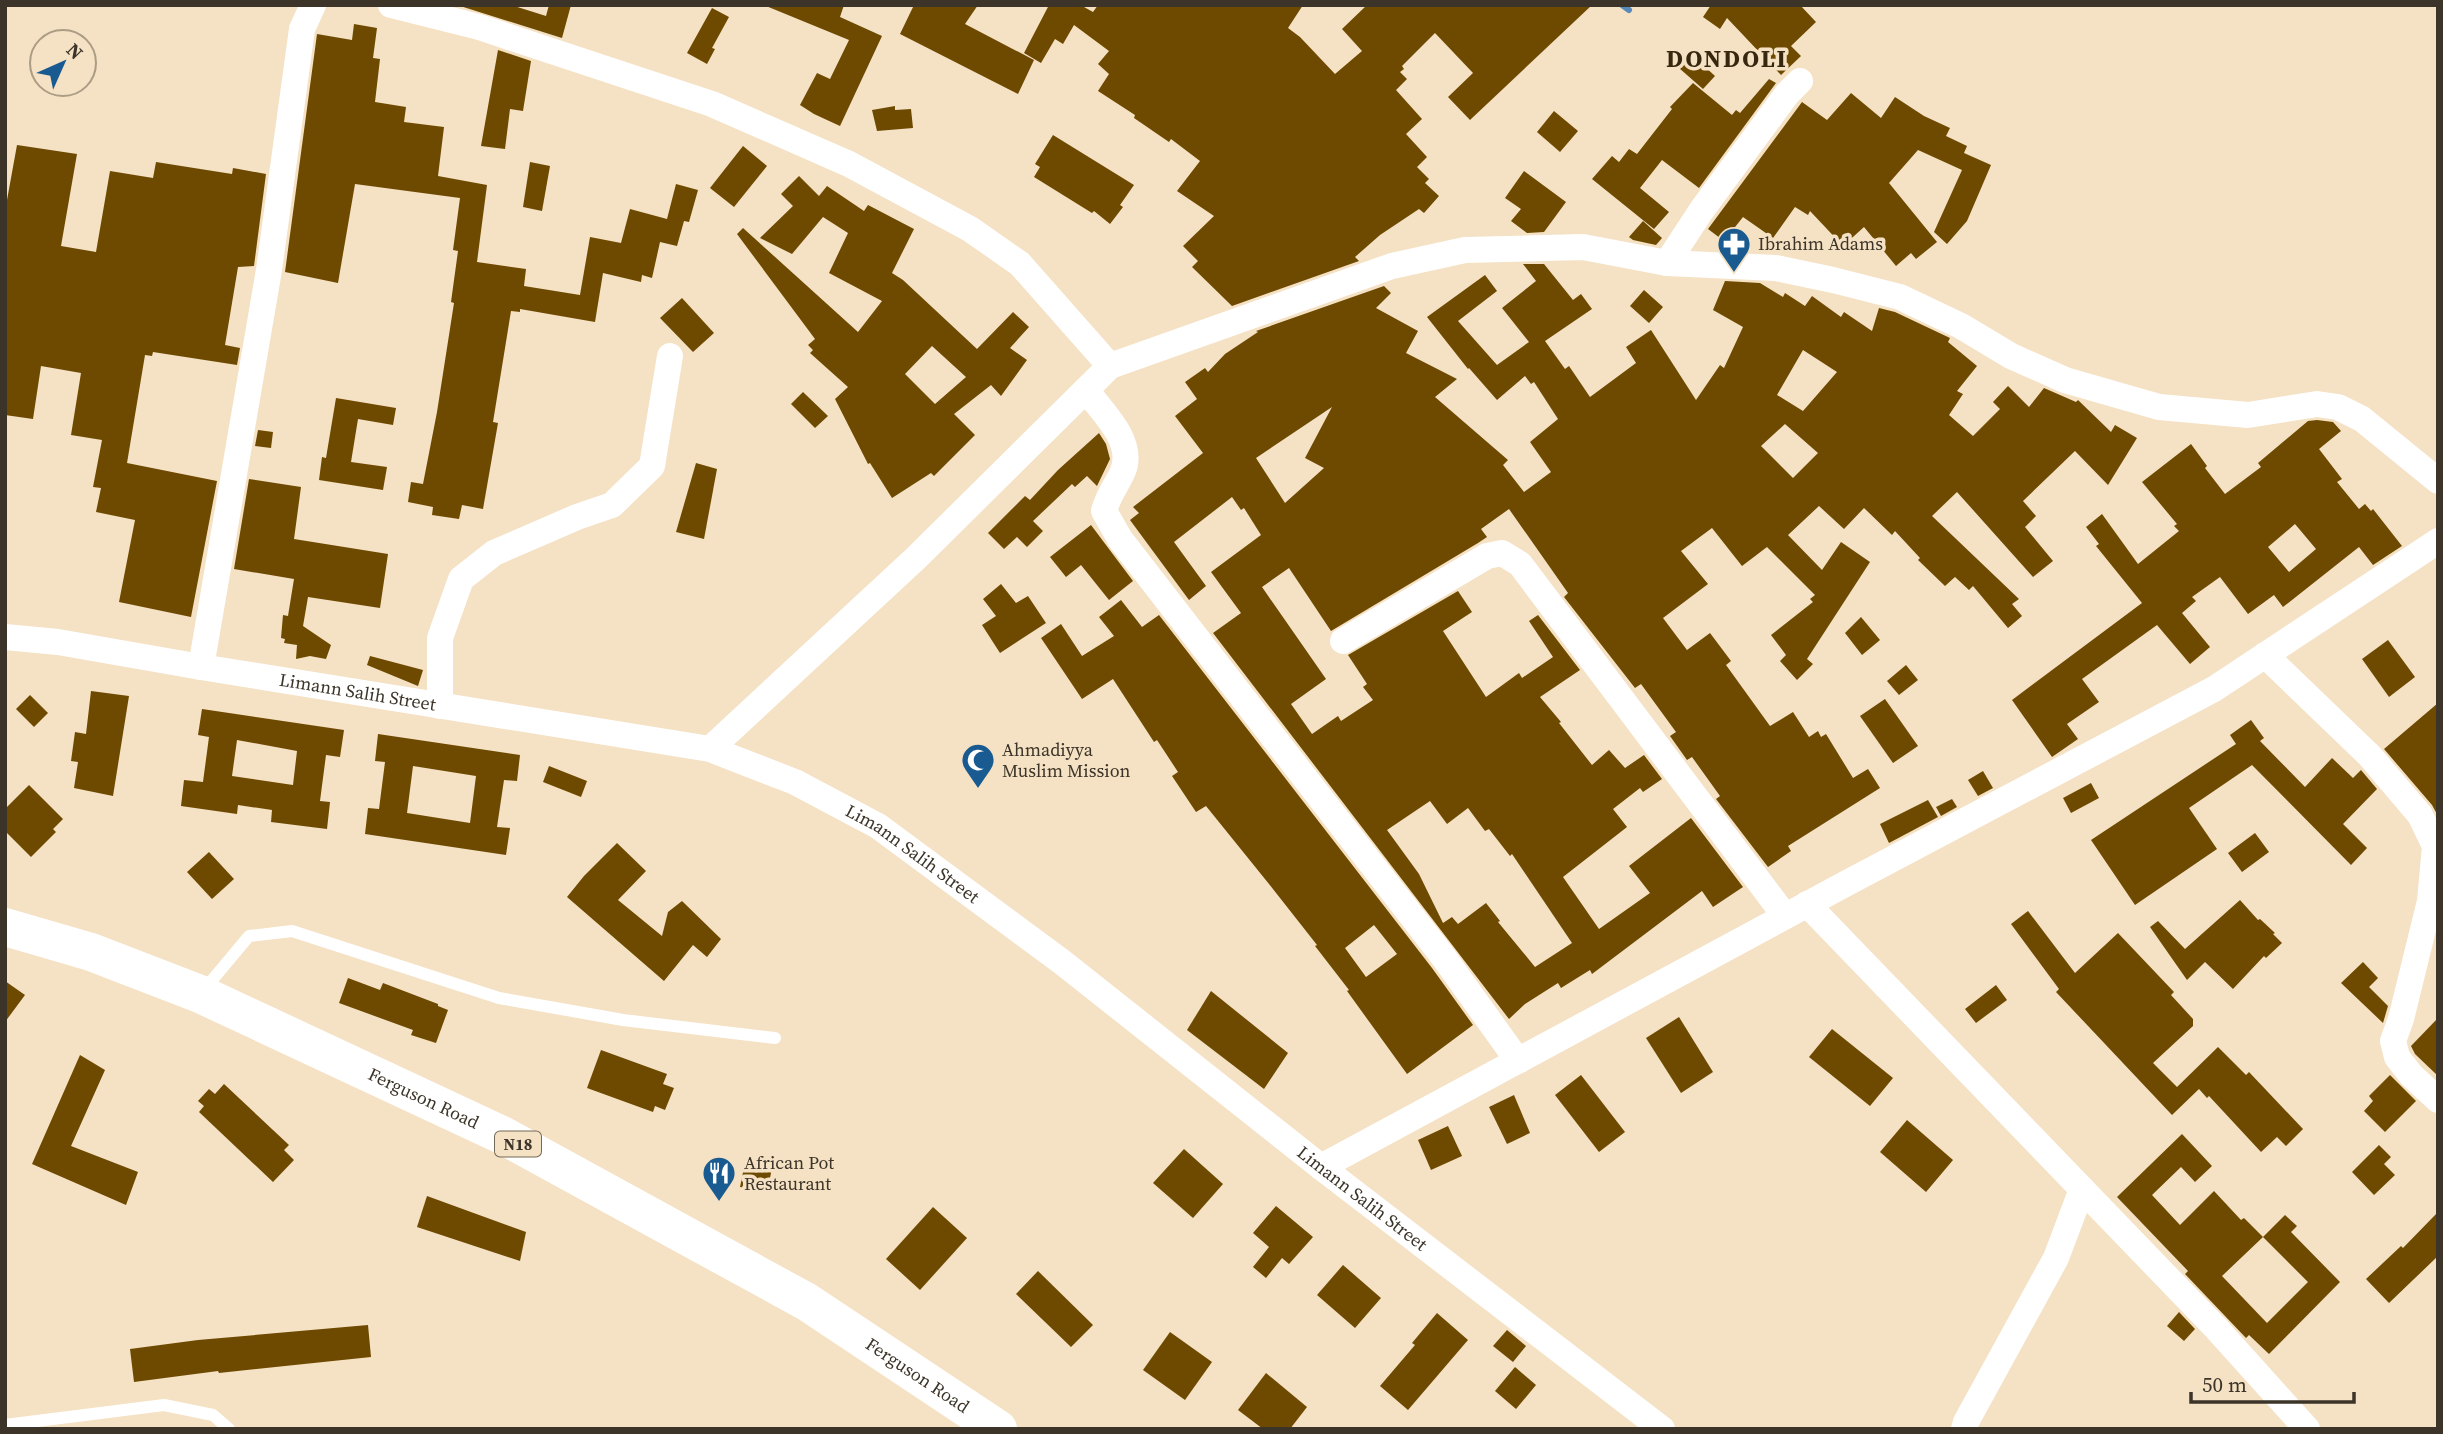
<svg xmlns="http://www.w3.org/2000/svg" width="2443" height="1434" viewBox="0 0 2443 1434" font-family="'Source Serif 4',serif">
<rect width="100%" height="100%" fill="#f5e1c3"/>
<g fill="none" stroke-linecap="round" stroke-linejoin="round">
<polyline stroke="#578aba" stroke-width="6" points="1622,5 1629,10"/>
</g>
<g fill="#6d4a00" fill-rule="evenodd">
<polygon points="457,5 511,5 546,16 549,5 571,5 562,38"/>
<polygon points="844,5 840,17 882,36 840,126 814,114 800,105 817,73 830,79 849,40 766,6"/>
<polygon points="914,5 978,5 965,24 1034,60 1018,94 900,34"/>
<polygon points="1049,5 1085,5 1084,7 1093,12 1098,5 1303,5 1288,28 1300,37 1335,74 1362,51 1342,29 1367,5 1592,5 1470,120 1448,97 1473,73 1435,33 1402,66 1404,69 1400,72 1407,79 1396,90 1422,119 1406,134 1427,157 1417,167 1429,179 1425,183 1439,196 1424,213 1419,209 1380,235 1355,257 1359,261 1232,306 1192,267 1198,261 1183,246 1214,216 1177,191 1200,161 1171,139 1169,142 1134,118 1135,115 1098,91 1109,74 1098,64 1109,51 1074,25 1063,44 1055,39 1041,63 1024,53"/>
<polygon points="1711,5 1800,5 1816,22 1791,46 1801,56 1781,75 1727,18 1720,29 1703,17"/>
<polygon points="712,8 729,17 712,48 715,49 707,64 687,53"/>
<polygon points="354,24 377,28 373,58 380,59 375,102 406,107 404,122 444,127 438,176 487,185 477,262 526,269 524,286 580,295 590,237 621,243 630,209 667,219 676,184 698,190 689,222 684,221 677,246 660,242 652,278 642,275 641,282 603,273 595,322 520,309 520,312 511,311 493,422 498,423 483,509 462,505 459,519 432,515 433,507 408,502 411,482 423,484 437,412 454,303 451,302 458,251 453,250 460,198 355,184 338,283 285,272 317,34 352,40"/>
<polygon points="498,50 531,61 523,111 510,109 505,149 481,146"/>
<polygon points="1691,54 1715,76 1703,89 1679,68"/>
<polygon points="1769,79 1776,83 1699,188 1662,160 1640,188 1669,212 1654,229 1592,179 1612,156 1619,162 1629,149 1637,154 1672,109 1670,107 1693,83 1732,115 1736,110 1740,113"/>
<polygon points="1851,93 1881,118 1895,97 1924,116 1950,128 1946,136 1967,146 1964,153 1991,165 1967,221 1947,244 1934,232 1962,170 1918,150 1889,183 1937,242 1916,259 1911,253 1896,266 1864,227 1843,246 1810,211 1808,215 1795,207 1773,238 1743,217 1724,241 1708,229 1802,102 1827,120"/>
<polygon points="895,106 895,110 911,109 913,128 877,131 872,110"/>
<polygon points="1554,111 1578,131 1560,152 1537,132"/>
<polygon points="1053,135 1134,185 1120,205 1123,207 1110,224 1094,211 1092,213 1034,177 1040,167 1035,164"/>
<polygon points="17,145 77,154 61,246 96,252 110,171 153,178 156,162 232,174 233,168 266,174 254,266 238,267 225,345 240,348 237,365 153,352 152,356 145,355 127,463 217,481 191,617 119,602 135,520 96,512 101,488 93,487 102,440 71,435 81,373 41,366 33,419 5,415 5,211"/>
<polygon points="743,146 767,166 734,207 710,188"/>
<polygon points="530,162 550,166 542,211 523,207"/>
<polygon points="1524,171 1566,202 1544,232 1527,233 1511,221 1521,209 1505,198"/>
<path d="M 799,176 L 819,196 L 827,186 L 864,211 L 868,205 L 914,229 L 892,273 L 903,280 L 977,349 L 1013,312 L 1029,327 L 1010,348 L 1027,360 L 1001,396 L 991,385 L 954,414 L 975,435 L 934,476 L 931,473 L 892,498 L 870,463 L 868,464 L 835,399 L 848,387 L 810,353 L 813,350 L 808,345 L 815,339 L 737,234 L 743,228 L 858,332 L 882,301 L 829,273 L 848,233 L 823,217 L 792,254 L 760,238 L 793,206 L 781,194 ZM 932,346 L 966,377 L 935,404 L 905,374 Z"/>
<polygon points="1643,221 1662,238 1656,245 1633,240 1629,237"/>
<path d="M 1523,264 L 1544,264 L 1573,300 L 1581,294 L 1592,309 L 1545,341 L 1565,369 L 1569,366 L 1590,397 L 1636,363 L 1626,347 L 1651,330 L 1696,400 L 1720,365 L 1724,368 L 1743,327 L 1713,310 L 1725,281 L 1760,283 L 1783,297 L 1785,293 L 1805,306 L 1812,296 L 1841,317 L 1844,312 L 1872,331 L 1879,308 L 1895,312 L 1950,338 L 1948,342 L 1977,366 L 1957,391 L 1963,394 L 1949,415 L 1973,436 L 2000,409 L 1993,402 L 2008,386 L 2029,407 L 2044,388 L 2076,402 L 2078,400 L 2111,432 L 2115,425 L 2137,438 L 2108,485 L 2075,451 L 2023,501 L 2036,516 L 2025,527 L 2053,561 L 2033,577 L 1957,492 L 1932,516 L 2019,599 L 2012,604 L 2022,616 L 2008,628 L 1973,586 L 1969,590 L 1955,577 L 1945,586 L 1918,560 L 1920,558 L 1895,531 L 1892,535 L 1864,508 L 1844,529 L 1819,506 L 1788,535 L 1822,570 L 1841,542 L 1870,562 L 1807,659 L 1813,664 L 1797,680 L 1780,661 L 1786,655 L 1771,635 L 1813,602 L 1810,599 L 1815,595 L 1767,547 L 1742,566 L 1712,528 L 1681,551 L 1708,584 L 1663,618 L 1687,650 L 1710,633 L 1731,661 L 1726,665 L 1770,726 L 1793,712 L 1809,737 L 1818,731 L 1821,737 L 1826,734 L 1853,778 L 1868,769 L 1880,788 L 1788,846 L 1791,851 L 1768,867 L 1716,799 L 1720,796 L 1692,757 L 1687,760 L 1670,736 L 1676,732 L 1641,684 L 1635,688 L 1564,597 L 1568,593 L 1509,509 L 1481,529 L 1487,537 L 1478,543 L 1331,631 L 1289,568 L 1262,587 L 1326,679 L 1291,704 L 1312,734 L 1338,716 L 1341,721 L 1373,700 L 1363,687 L 1367,684 L 1348,655 L 1458,591 L 1472,612 L 1443,631 L 1486,697 L 1519,673 L 1522,678 L 1553,657 L 1529,621 L 1538,615 L 1580,670 L 1540,697 L 1561,722 L 1559,723 L 1592,765 L 1609,750 L 1625,768 L 1644,755 L 1662,779 L 1643,792 L 1640,788 L 1613,809 L 1627,827 L 1563,877 L 1599,929 L 1650,893 L 1629,866 L 1691,818 L 1743,887 L 1713,907 L 1702,891 L 1592,974 L 1590,970 L 1561,988 L 1558,983 L 1525,1004 L 1509,1019 L 1213,633 L 1241,613 L 1211,572 L 1261,535 L 1244,508 L 1241,510 L 1232,497 L 1174,542 L 1206,586 L 1189,600 L 1130,520 L 1139,513 L 1133,507 L 1203,453 L 1175,416 L 1197,399 L 1185,382 L 1205,368 L 1208,372 L 1225,354 L 1258,332 L 1256,331 L 1384,286 L 1391,293 L 1376,308 L 1418,331 L 1406,353 L 1457,379 L 1435,397 L 1508,460 L 1503,465 L 1524,492 L 1551,472 L 1530,442 L 1558,419 L 1534,382 L 1531,384 L 1525,376 L 1497,400 L 1469,368 L 1468,369 L 1427,317 L 1485,275 L 1497,291 L 1458,321 L 1497,365 L 1529,342 L 1502,308 L 1536,281 ZM 1803,350 L 1837,372 L 1803,411 L 1777,395 ZM 1332,407 L 1305,458 L 1324,468 L 1285,503 L 1256,458 ZM 1785,424 L 1818,453 L 1793,478 L 1761,446 ZM 1430,801 L 1447,824 L 1468,808 L 1485,831 L 1489,829 L 1510,856 L 1512,854 L 1572,943 L 1535,967 L 1498,922 L 1500,921 L 1486,903 L 1458,924 L 1452,917 L 1443,923 L 1419,874 L 1387,830 Z"/>
<polygon points="1644,290 1663,307 1649,323 1630,306"/>
<polygon points="682,298 714,333 693,352 660,318"/>
<polygon points="803,392 828,416 815,428 791,404"/>
<polygon points="336,398 396,408 393,425 358,419 351,462 387,467 383,490 319,480 322,457 326,458"/>
<path d="M 2317,420 L 2333,422 L 2341,431 L 2319,449 L 2342,479 L 2337,482 L 2359,509 L 2365,504 L 2371,511 L 2373,509 L 2402,546 L 2373,565 L 2359,547 L 2283,607 L 2274,595 L 2248,614 L 2220,577 L 2192,597 L 2196,601 L 2182,613 L 2210,647 L 2190,664 L 2157,625 L 2082,679 L 2099,702 L 2067,724 L 2078,739 L 2052,757 L 2012,700 L 2142,603 L 2096,546 L 2099,544 L 2086,527 L 2102,514 L 2138,564 L 2179,531 L 2174,526 L 2177,524 L 2142,482 L 2191,444 L 2207,466 L 2205,468 L 2225,494 L 2261,467 L 2258,463 L 2308,421 ZM 2295,524 L 2316,549 L 2289,572 L 2268,547 Z"/>
<polygon points="258,430 273,432 271,448 255,446"/>
<polygon points="1099,433 1106,444 1110,459 1097,486 1087,476 1075,487 1072,484 1033,521 1043,531 1027,547 1017,537 1004,549 988,533 1025,496 1030,500 1058,470"/>
<polygon points="696,463 717,469 704,539 676,532"/>
<polygon points="249,479 301,487 294,539 388,554 380,608 308,597 303,626 331,645 326,659 310,656 296,659 297,645 284,643 285,639 281,638 283,615 288,616 294,579 234,569"/>
<polygon points="1091,525 1133,581 1109,600 1081,565 1066,577 1050,557"/>
<polygon points="1001,584 1016,603 1028,596 1046,623 1000,653 982,625 996,616 983,599"/>
<path d="M 1121,600 L 1142,627 L 1159,615 L 1432,968 L 1473,1025 L 1407,1074 L 1347,991 L 1349,990 L 1315,946 L 1317,945 L 1269,884 L 1206,806 L 1196,812 L 1172,776 L 1178,772 L 1157,740 L 1154,742 L 1113,679 L 1082,699 L 1041,638 L 1061,624 L 1082,656 L 1114,636 L 1099,617 ZM 1374,925 L 1397,954 L 1366,977 L 1345,948 Z"/>
<polygon points="1861,617 1880,640 1862,655 1845,633"/>
<polygon points="2388,640 2415,677 2389,697 2362,659"/>
<polygon points="370,656 423,670 418,686 367,665"/>
<polygon points="1906,665 1918,680 1899,695 1887,681"/>
<polygon points="91,691 129,696 113,796 74,788 78,762 71,761 75,732 86,734"/>
<polygon points="30,695 48,713 34,727 16,709"/>
<polygon points="1885,699 1918,746 1893,763 1860,716"/>
<polygon points="2438,703 2438,816 2432,805 2384,749"/>
<path d="M 202,709 L 344,730 L 340,757 L 326,755 L 320,801 L 330,802 L 327,829 L 271,822 L 272,810 L 238,805 L 237,814 L 181,806 L 184,780 L 203,782 L 209,737 L 198,735 ZM 237,740 L 297,751 L 293,785 L 232,776 Z"/>
<polygon points="2251,720 2264,738 2260,741 2305,787 2332,758 2353,778 2361,770 2377,789 2343,824 2367,848 2351,865 2252,765 2189,808 2217,849 2135,905 2091,840 2236,744 2230,735"/>
<path d="M 378,734 L 520,755 L 517,781 L 504,780 L 497,827 L 510,828 L 506,855 L 365,834 L 368,808 L 379,809 L 385,762 L 375,761 ZM 413,766 L 476,776 L 470,823 L 407,813 Z"/>
<polygon points="549,766 587,781 581,797 543,782"/>
<polygon points="1983,771 1993,788 1978,796 1968,780"/>
<polygon points="2091,783 2099,798 2071,813 2063,798"/>
<polygon points="29,785 63,819 53,829 56,832 31,857 5,831 5,809"/>
<polygon points="1952,799 1957,807 1941,816 1936,807"/>
<polygon points="1928,800 1938,817 1889,843 1880,824"/>
<polygon points="2255,833 2269,852 2242,872 2228,853"/>
<polygon points="617,843 646,871 618,900 662,936 668,912 682,901 721,939 707,957 693,945 664,981 567,897 584,876"/>
<polygon points="209,852 234,879 212,899 187,872"/>
<polygon points="2240,900 2258,920 2260,919 2275,933 2273,934 2282,943 2266,958 2264,956 2233,989 2205,962 2187,980 2150,927 2158,921 2185,949"/>
<polygon points="2028,911 2075,973 2118,933 2174,992 2171,995 2193,1019 2193,1026 2153,1063 2177,1087 2218,1047 2246,1075 2249,1072 2303,1129 2286,1146 2277,1137 2261,1152 2209,1096 2207,1098 2199,1089 2172,1115 2056,992 2059,989 2011,924"/>
<polygon points="2363,962 2378,978 2369,987 2388,1006 2383,1023 2341,983"/>
<polygon points="348,978 380,990 383,983 438,1004 438,1006 448,1010 436,1043 411,1035 413,1030 339,1003"/>
<polygon points="5,981 25,995 5,1022"/>
<polygon points="1996,985 2007,1000 1976,1023 1965,1009"/>
<polygon points="1211,991 1288,1053 1264,1089 1187,1030"/>
<polygon points="1679,1017 1713,1072 1681,1093 1646,1038"/>
<polygon points="2438,1018 2438,1076 2415,1054 2411,1046"/>
<polygon points="1832,1029 1893,1078 1870,1106 1809,1057"/>
<polygon points="601,1050 667,1074 663,1084 674,1088 665,1110 655,1106 653,1112 587,1088"/>
<polygon points="80,1055 105,1070 71,1146 138,1172 126,1205 32,1164"/>
<polygon points="1581,1075 1625,1132 1599,1152 1555,1095"/>
<polygon points="2390,1075 2416,1101 2385,1132 2364,1111 2373,1101 2369,1096"/>
<polygon points="224,1084 289,1145 284,1150 294,1160 273,1182 199,1112 204,1106 198,1101 209,1089 215,1094"/>
<polygon points="1514,1095 1530,1133 1507,1144 1489,1107"/>
<polygon points="1907,1120 1953,1160 1926,1192 1880,1152"/>
<polygon points="1448,1126 1462,1156 1431,1170 1418,1140"/>
<path d="M 2182,1134 L 2212,1166 L 2195,1182 L 2181,1167 L 2152,1195 L 2180,1225 L 2214,1191 L 2241,1220 L 2244,1218 L 2263,1237 L 2285,1215 L 2297,1226 L 2291,1232 L 2340,1282 L 2269,1354 L 2249,1335 L 2246,1338 L 2185,1274 L 2188,1271 L 2117,1197 ZM 2263,1237 L 2308,1282 L 2267,1323 L 2222,1276 Z"/>
<polygon points="2379,1145 2391,1157 2384,1164 2395,1175 2374,1195 2352,1172"/>
<polygon points="1184,1149 1223,1184 1193,1218 1153,1183"/>
<polygon points="745,1163 772,1168 767,1193 740,1187"/>
<polygon points="427,1196 526,1232 520,1261 417,1227"/>
<polygon points="1276,1206 1313,1237 1289,1264 1282,1258 1266,1278 1253,1267 1269,1247 1253,1233"/>
<polygon points="933,1207 967,1238 920,1290 886,1259"/>
<polygon points="2438,1212 2438,1256 2389,1303 2366,1279 2401,1246 2403,1248"/>
<polygon points="1343,1265 1381,1298 1355,1328 1317,1295"/>
<polygon points="1038,1271 1093,1325 1071,1347 1016,1294"/>
<polygon points="2179,1312 2195,1329 2184,1341 2167,1326"/>
<polygon points="1437,1313 1468,1340 1408,1410 1380,1386 1415,1345 1412,1343"/>
<polygon points="368,1325 371,1357 219,1373 218,1371 134,1382 130,1349 198,1340"/>
<polygon points="1507,1330 1526,1346 1513,1362 1493,1346"/>
<polygon points="1170,1332 1212,1362 1185,1400 1143,1370"/>
<polygon points="1515,1367 1536,1385 1516,1409 1495,1391"/>
<polygon points="1266,1373 1307,1407 1290,1429 1263,1429 1238,1410"/>
</g>
<g fill="none" stroke-linecap="round" stroke-linejoin="round">
<g stroke="#fff" stroke-width="12">
<polyline points="203,991 249,936 292,931 499,998 623,1020 775,1038"/>
<polyline points="5,1425 164,1405 213,1415 229,1429"/>
</g>
<g stroke="#fff" stroke-width="26">
<polyline points="391,5 479,27 712,104 849,164 970,229 1020,264 1110,366"/>
<polyline points="1667,263 1701,211 1787,94 1800,81"/>
<path d="M 1086,390 C 1102,412 1135,441 1123,471 C 1117,485 1108,495 1104,511 L 1120,539 L 1445,959 L 1518,1061"/>
<path id="s1" d="M 5,637 L 58,642 L 201,667 L 710,749 L 795,782 L 878,826 L 1062,962 L 1321,1167 L 1662,1429"/>
<polyline points="1343,641 1487,556 1502,553 1520,564 1785,916"/>
<polyline points="2265,655 2370,756 2420,815 2435,846 2430,901 2401,1019 2393,1041 2397,1057 2411,1075 2438,1100"/>
<polyline points="201,667 269,270 302,29 313,5"/>
<polyline points="440,706 440,638 461,579 494,553 577,517 612,505 652,466 670,356"/>
<polyline points="710,749 916,558 1110,366 1392,266 1465,250 1583,247 1667,263 1776,268 1833,280 1900,297 1961,326 2011,356 2065,380 2159,407 2248,415 2317,404 2338,407 2362,419 2438,481"/>
<polyline points="1807,904 2216,1328 2307,1429"/>
<polyline points="1321,1167 1847,883 2214,689 2438,541"/>
<polyline points="1964,1429 1966,1422 2056,1258 2082,1189"/>
</g>
<path stroke="#fff" stroke-width="38" id="s2" d="M 5,927 L 91,952 L 200,994 L 502,1135 L 807,1302 L 998,1429"/>
</g>
<defs>
<symbol id="pharmacy-pin" viewBox="-11 -11 22 30"><path d="M0 17L-7.5 6A9.5 9.5 0 1 1 7.5 6Z" fill="#195b90" stroke="#f5e1c3"/><path d="M-2-6h4v4h4v4h-4v4h-4v-4h-4v-4h4Z" fill="#fff"/></symbol>
<symbol id="mosque-pin" viewBox="-11 -11 22 30"><path d="M0 17L-7.5 6A9.5 9.5 0 1 1 7.5 6Z" fill="#195b90" stroke="#f5e1c3"/><path d="M3.5-4.9A6 6 0 1 0 3.5 4.9A5 5 0 1 1 3.5-4.9Z" fill="#fff"/></symbol>
<symbol id="restaurant-pin" viewBox="-11 -11 22 30"><path d="M0 17L-7.5 6A9.5 9.5 0 1 1 7.5 6Z" fill="#195b90" stroke="#f5e1c3"/><path d="M-5-6h1v4h1v-4h1v4h1v-4h1v5L-1.5 .5V6h-2V.5L-5-1ZM5-6V6H3V1.5H1.5Q1.5-4 5-6Z" fill="#fff"/></symbol>
</defs>
<g fill-rule="evenodd">
<use href="#pharmacy-pin" x="1715" y="225" width="38" height="52"/>
<use href="#mosque-pin" x="959" y="741" width="38" height="52"/>
<use href="#restaurant-pin" x="700" y="1154" width="38" height="52"/>
</g>
<g text-anchor="middle" stroke-width="7" stroke-linejoin="round" paint-order="stroke">
<rect fill="#f5e1c3" stroke="#746856" stroke-width="2" x="495" y="1131.5" width="46" height="25" rx="5"/>
<g font-size="16" font-weight="bold" fill="#3c3428">
<text x="518" y="1150">N18</text>
</g>
<g font-size="18" fill="#3c3428" stroke="#f5e1c3" text-anchor="start">
<text x="1758" y="250">Ibrahim Adams</text>
<text x="1002" y="756">Ahmadiyya<tspan x="1002" dy="21">Muslim Mission</tspan></text>
<text x="744" y="1169">African Pot<tspan x="744" dy="21">Restaurant</tspan></text>
</g>
<g font-size="18" fill="#3c3428" stroke="#f5e1c3">
<text dy="6" stroke="none"><textPath href="#s1" startOffset="357">Limann Salih Street</textPath></text>
<text dy="6" stroke="none"><textPath href="#s1" startOffset="943">Limann Salih Street</textPath></text>
<text dy="6" stroke="none"><textPath href="#s2" startOffset="453">Ferguson Road</textPath></text>
<text dy="6" stroke="none"><textPath href="#s1" startOffset="1510">Limann Salih Street</textPath></text>
<text dy="6" stroke="none"><textPath href="#s2" startOffset="1020">Ferguson Road</textPath></text>
</g>
<g font-size="24" font-weight="bold" letter-spacing="2" fill="#37270e" stroke="#f5e1c3">
<text x="1727" y="67">DONDOLI</text>
</g>
</g>
<rect width="2443" height="1434" fill="none" stroke="#3c3428" stroke-width="14"/>
<g transform="translate(63 63) rotate(45)"><circle r="33" fill="#f5e1c3" stroke="#ab9c85" stroke-width="2"/>
<path d="M0-5L12 26L0 18L-12 26Z" fill="#195b90"/>
<text y="-10" font-size="19" font-weight="bold" text-anchor="middle" fill="#3c3428">N</text>
</g>
<path d="M2191 1392v10h163v-10" fill="none" stroke="#3c3428" stroke-width="3.5"/>
<text x="2202" y="1392" font-size="21" fill="#3c3428" stroke="#f5e1c3" stroke-width="5" paint-order="stroke">50 m</text>
</svg>
